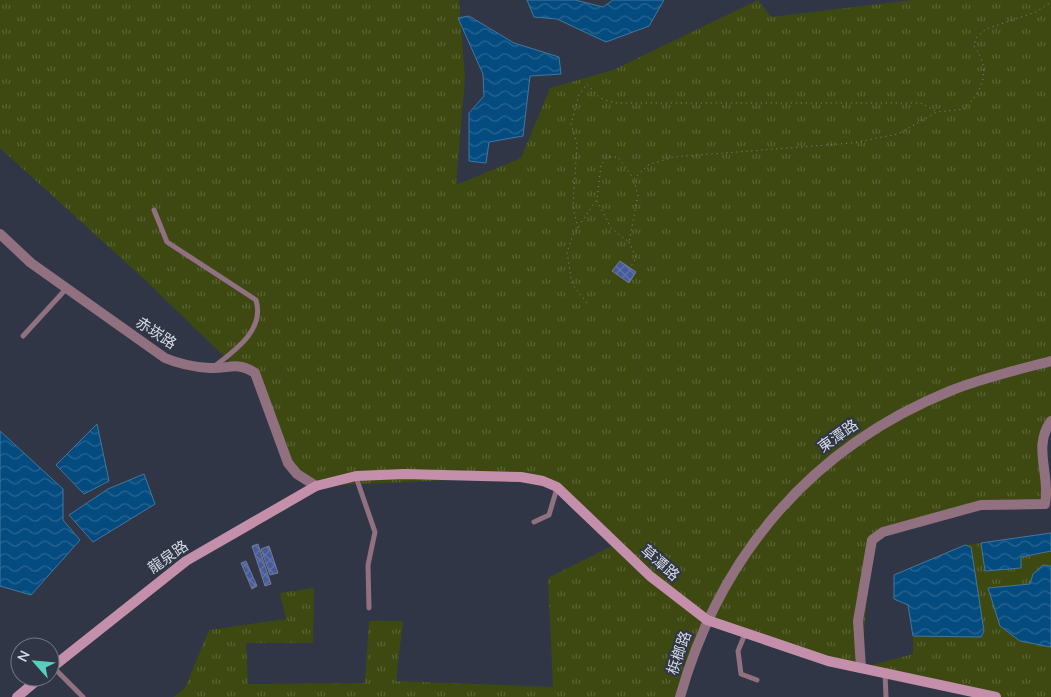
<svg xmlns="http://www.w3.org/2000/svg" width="1051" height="697" viewBox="0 0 1051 697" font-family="'Nunito Sans','Noto Sans TC',sans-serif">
<defs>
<pattern id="grass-tufts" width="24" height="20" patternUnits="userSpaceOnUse" patternTransform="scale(1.25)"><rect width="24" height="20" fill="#3e4912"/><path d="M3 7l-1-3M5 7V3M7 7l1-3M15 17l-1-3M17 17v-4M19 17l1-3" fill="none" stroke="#596334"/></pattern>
<pattern id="water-waves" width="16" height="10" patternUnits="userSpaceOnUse" patternTransform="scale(1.25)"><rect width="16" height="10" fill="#044c80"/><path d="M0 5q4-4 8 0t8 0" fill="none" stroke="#286592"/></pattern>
<pattern id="building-cross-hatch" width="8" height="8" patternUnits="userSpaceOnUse" patternTransform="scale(1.25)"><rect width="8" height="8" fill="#465b9c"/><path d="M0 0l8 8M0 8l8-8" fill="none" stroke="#6072aa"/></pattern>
</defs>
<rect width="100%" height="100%" fill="#303645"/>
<polygon fill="url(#grass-tufts)" points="0,0 459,0 465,78 456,185 521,158 550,88 613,70 758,0 771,17 912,0 1051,0 1051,421 1041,452 1045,504 981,505 872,540 861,668 913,654 913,636 981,636 971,547 965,545 981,543 985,571 1021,568 1021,557 1051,551 1051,566 1043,565 1033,574 1031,584 988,589 1020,641 1051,647 1051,697 996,697 861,668 707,620 681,697 174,697 185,688 209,630 286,619 280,593 314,588 313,643 246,643 248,684 365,683 369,621 403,621 396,681 553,687 548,578 616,544 557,487 521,477 316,486 297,474 259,385 247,368 233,365 143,278 0,148"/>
<g fill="url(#water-waves)" stroke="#43769e">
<polygon points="527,0 575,0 603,7 613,0 664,0 649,26 606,42 557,19 534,17"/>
<polygon points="469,16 514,43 559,57 561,74 530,76 523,136 489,142 486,163 469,161 469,113 484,96 483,74 458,18"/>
<polygon points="97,424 109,481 84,494 56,465"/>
<polygon points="0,431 63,489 63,520 80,540 31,595 0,586"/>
<polygon points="144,474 155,504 93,542 69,515 108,489"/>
<polygon points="1051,533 1051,551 1021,557 1021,568 985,571 981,543"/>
<polygon points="965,545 971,547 984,631 981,637 913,636 908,605 894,599 894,575"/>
<polygon points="1043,565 1051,566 1051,647 1020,641 1000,626 988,588 1030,584 1033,574"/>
</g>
<g fill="url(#building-cross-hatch)" stroke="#747b8c">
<polygon points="620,261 636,272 629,283 612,271"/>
<polygon points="258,544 271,584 265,586 252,546"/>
<polygon points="269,546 278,573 270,575 261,549"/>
<polygon points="246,561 257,586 252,589 241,563"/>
</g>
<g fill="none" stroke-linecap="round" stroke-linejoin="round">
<g stroke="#818693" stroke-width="1" stroke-dasharray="1 4" stroke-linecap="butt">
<polyline points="597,201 611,228 629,242 638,195 634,180"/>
<polyline points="578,228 573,207 577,144 571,124 579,95 587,84 600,98 615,103 921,103 937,112"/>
<polyline points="629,242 636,258 630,268"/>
<path d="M 587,303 L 572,284 L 567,252 L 573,235 L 597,199 L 601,165 L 607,157 L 618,157 L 634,179 L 648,165 L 673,157 L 852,143 L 898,134 L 937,112 L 965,109 C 983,88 992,71 974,46 L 976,38 L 986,29 L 1036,12 L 1051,2"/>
</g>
<g stroke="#917080" stroke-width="5">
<path d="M 154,210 L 167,242 L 256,300 C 265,330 235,350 215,366"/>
<polyline points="23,336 66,289"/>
<polyline points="356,477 375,532 368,565 369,608"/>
<polyline points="534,522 549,515 557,488"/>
<polyline points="745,634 738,651 741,674 757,680"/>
<polyline points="53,667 83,697"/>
<polyline points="885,673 886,697"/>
</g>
<g stroke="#917080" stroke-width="10">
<path d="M 0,234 L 31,263 L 165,358 C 179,364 194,367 210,368 C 229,369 236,361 255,373 L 288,463 L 297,474 L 316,486"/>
<path d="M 861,668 L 858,621 L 872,540 L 883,532 L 981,505 L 1045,504 C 1051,476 1032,447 1051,421"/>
<path d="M 680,697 C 720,555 812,447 950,391 C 982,378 1017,370 1051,361"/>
</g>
<g stroke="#c48faa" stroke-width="10">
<polyline points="50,669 186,561 316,486 356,476 404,474 521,477 543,481 557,487 650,576 707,620 828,661 996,697"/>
<polyline points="17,697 41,677"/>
</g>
</g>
<g text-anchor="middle" stroke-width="4.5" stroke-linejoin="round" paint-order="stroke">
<g font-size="15" fill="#d5d9e3" stroke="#303645">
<text transform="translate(156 333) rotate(33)" y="5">赤崁路</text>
<text transform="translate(838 436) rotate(-35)" y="5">東潭路</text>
<text transform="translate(168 557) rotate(-35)" y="5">龍泉路</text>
<text transform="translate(660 563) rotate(41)" y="5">草潭路</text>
<text transform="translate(679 653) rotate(-71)" y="5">梹榔路</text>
</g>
</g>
<g transform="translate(35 662) rotate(297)"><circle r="24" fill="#303645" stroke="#727784"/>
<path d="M0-4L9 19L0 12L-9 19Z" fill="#59cebf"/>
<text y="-8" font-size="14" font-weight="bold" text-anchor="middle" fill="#d5d9e3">N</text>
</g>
</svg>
